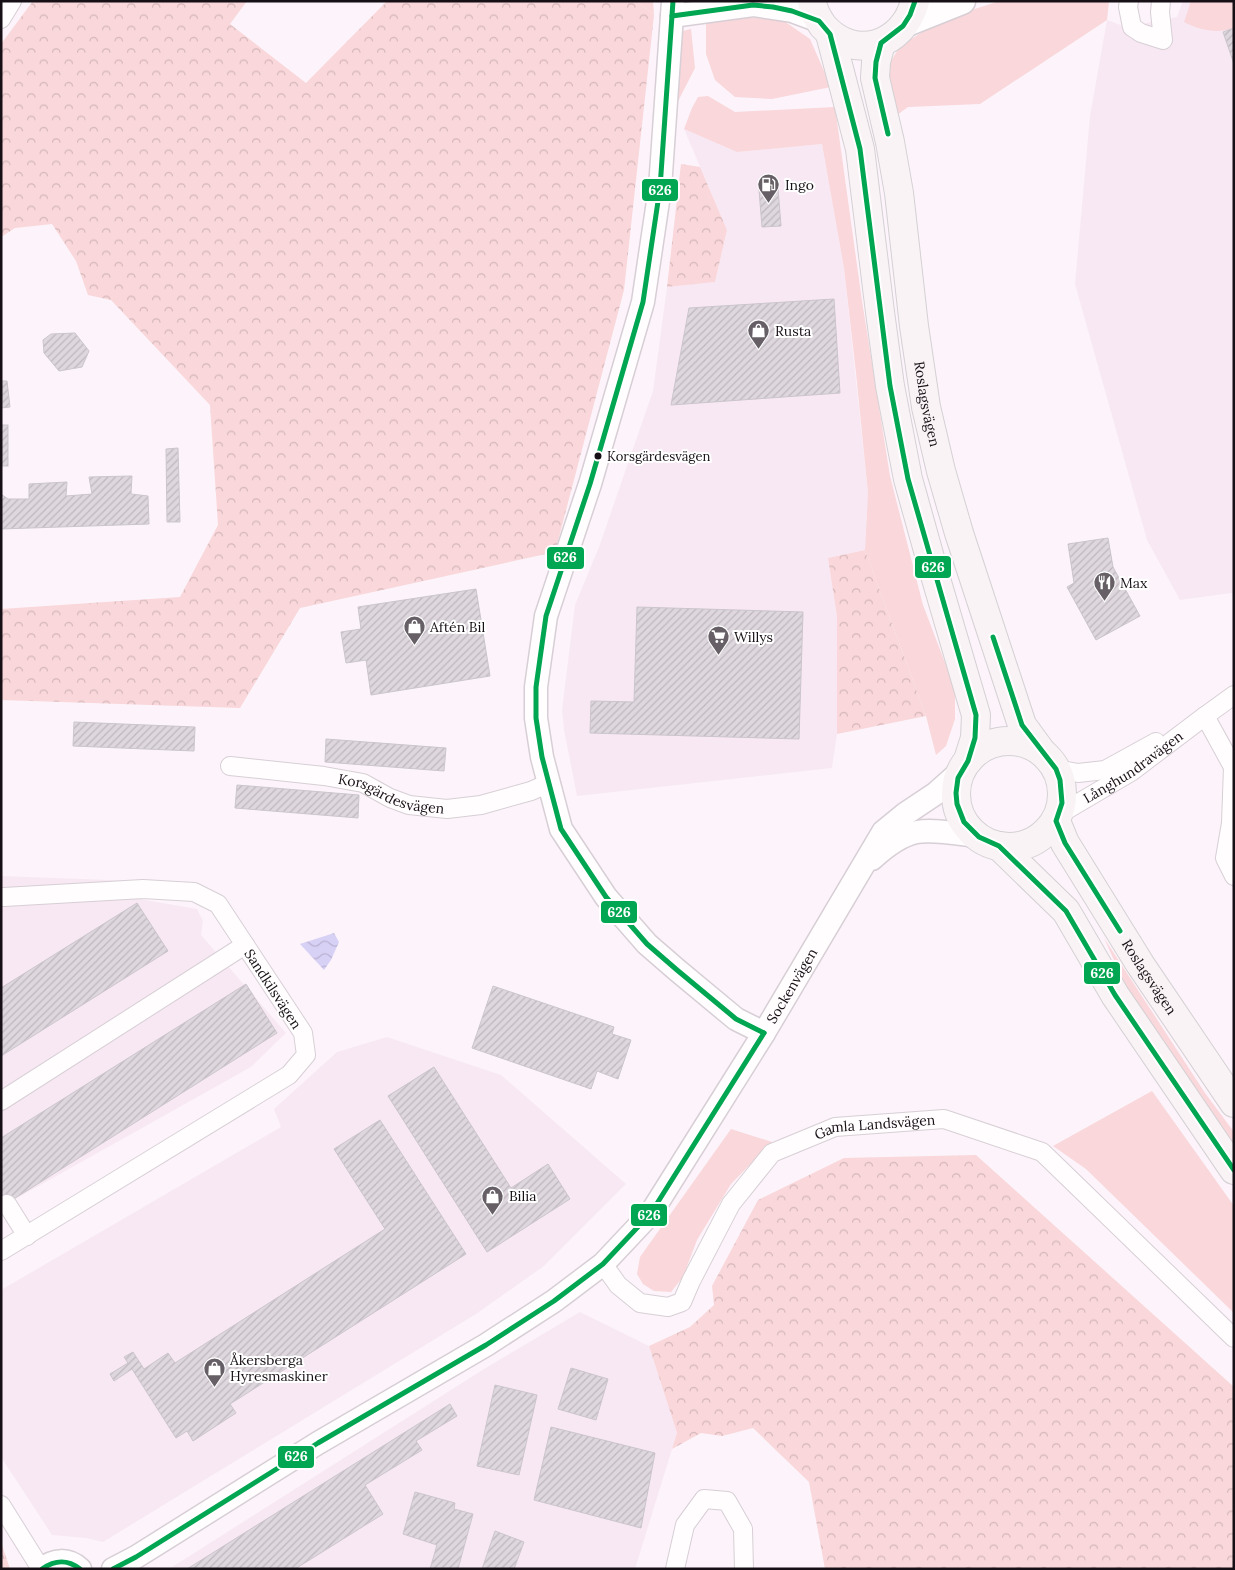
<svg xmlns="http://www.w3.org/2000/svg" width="1235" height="1570" viewBox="0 0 1235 1570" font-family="Lora,serif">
<defs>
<pattern id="forest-crowns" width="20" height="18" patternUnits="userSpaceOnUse" patternTransform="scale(1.25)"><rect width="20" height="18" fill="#f9d7da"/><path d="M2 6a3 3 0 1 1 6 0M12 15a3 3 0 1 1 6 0" fill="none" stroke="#d5b7ba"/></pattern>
<pattern id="park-tufts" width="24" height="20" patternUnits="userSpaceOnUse" patternTransform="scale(1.25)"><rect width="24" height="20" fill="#f9d7da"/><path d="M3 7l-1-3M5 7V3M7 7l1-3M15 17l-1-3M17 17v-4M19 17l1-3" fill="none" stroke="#d5b7ba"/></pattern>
<pattern id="water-waves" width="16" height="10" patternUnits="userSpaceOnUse" patternTransform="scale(1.25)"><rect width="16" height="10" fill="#d8d1f6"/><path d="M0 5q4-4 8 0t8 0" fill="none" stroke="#b9b2d2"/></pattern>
<pattern id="building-hatch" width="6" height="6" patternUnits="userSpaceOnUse" patternTransform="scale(1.25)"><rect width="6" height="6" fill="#ded7de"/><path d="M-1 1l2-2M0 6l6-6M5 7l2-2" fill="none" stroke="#beb7be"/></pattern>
</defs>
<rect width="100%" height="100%" fill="#fcf4fa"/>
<g fill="#f8e8f3">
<polygon points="1183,1 1234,1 1234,594 1231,593 1180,600 1147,540 1075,284 1090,116 1107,20 1126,27 1177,17"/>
<polygon points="684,129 737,152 822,144 844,268 868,493 865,550 828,558 837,617 837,734 832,768 577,796 564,730 562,710 575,605 599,547 653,391 667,287 715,282 727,230"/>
<polygon points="1,876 135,881 134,898 197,909 203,921 201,935 286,1033 251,1067 1,1207"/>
<polygon points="387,1037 501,1075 626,1184 544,1266 476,1314 103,1542 86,1538 52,1535 1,1457 1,1290 281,1127 274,1109 337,1052"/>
<polygon points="580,1312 649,1346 677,1433 635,1569 169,1569 484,1369"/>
</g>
<g fill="#f9d7da">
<polygon points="636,1 653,1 654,15"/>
<polygon points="1000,1 1109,1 1107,20 980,104 908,107 897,115 884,73 900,46 943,19"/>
<path d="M 1191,1 L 1234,1 L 1234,28 C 1216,34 1200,30 1184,22 Z"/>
<polygon points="739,16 784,21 810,39 831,87 772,99 735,97 715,80 706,54 706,24"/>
<polygon points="691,29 695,68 673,111 679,32"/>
<polygon points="708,96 735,112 835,107 862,301 890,476 923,605 955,689 955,719 946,746 936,755 926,716 865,550 868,493 856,373 844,268 822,144 737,152 684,129 692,108 698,97"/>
<polygon points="1104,938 1205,1093 1234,1132 1234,1152 1164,1051 1124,982"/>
<polygon points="1152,1091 1234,1206 1234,1313 1086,1169 1053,1146"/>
<polygon points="731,1129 772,1142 731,1184 697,1240 683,1277 671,1292 654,1291 643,1284 637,1274 640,1257"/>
</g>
<g fill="url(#forest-crowns)">
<polygon points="33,1 247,1 230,24 306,83 387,1 636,1 654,15 624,290 555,552 300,608 240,708 1,700 1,609 180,597 218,525 210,405 111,300 88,295 76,261 52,224 15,228 1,237 1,44"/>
<polygon points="681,164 700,167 727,230 715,282 667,287"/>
<polygon points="865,550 926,716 837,734 837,617 828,558"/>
<polygon points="976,1155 1234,1387 1234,1569 825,1569 809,1482 753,1428 722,1436 701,1433 672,1449 677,1433 649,1346 690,1327 714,1305 712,1286 758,1200 844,1158"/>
</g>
<polygon fill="url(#park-tufts)" points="1,1542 10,1569 1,1569"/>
<polygon fill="url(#water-waves)" points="334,933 339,942 331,960 324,970 300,944"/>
<g fill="url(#building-hatch)" stroke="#cbc5cc">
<polygon points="1234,28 1234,64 1223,32"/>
<polygon points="778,189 781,226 762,227 759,190"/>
<polygon points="834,299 840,393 671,405 689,308"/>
<polygon points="75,333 89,351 82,367 59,371 44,353 43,340 51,334"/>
<polygon points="1,381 7,381 10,407 1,408"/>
<rect x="1" y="425" width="7" height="41"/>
<polygon points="178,448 180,522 167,522 166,449"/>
<polygon points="132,476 131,494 148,496 149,524 1,529 1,494 8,499 29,499 29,484 67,482 66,496 92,494 89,477"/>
<polygon points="1108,538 1113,567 1140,616 1096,640 1067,587 1074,583 1068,544"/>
<polygon points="476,589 490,676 371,695 366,660 346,663 341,632 361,629 358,607"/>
<polygon points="637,607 803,612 799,739 590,733 591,701 634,702"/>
<polygon points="74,722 195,727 194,751 73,746"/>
<polygon points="326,739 446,748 444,771 325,762"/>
<polygon points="237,785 359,795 358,818 235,808"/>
<polygon points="137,903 168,951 1,1056 1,988"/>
<polygon points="246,984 277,1033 1,1207 1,1138"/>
<polygon points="493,986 614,1027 612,1034 631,1040 618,1079 597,1071 591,1089 472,1048"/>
<polygon points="434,1067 511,1188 548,1164 570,1199 487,1252 388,1096"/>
<polygon points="380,1120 466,1254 230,1404 236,1413 193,1441 187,1431 176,1438 132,1369 114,1381 110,1374 128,1363 124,1357 133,1352 144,1369 168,1353 175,1363 385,1229 334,1149"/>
<polygon points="571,1368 608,1379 596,1420 558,1409"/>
<polygon points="495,1385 537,1395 519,1475 477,1466"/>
<polygon points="450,1404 457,1416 416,1441 422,1450 365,1485 383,1514 295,1569 187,1569"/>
<polygon points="551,1427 655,1453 641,1528 534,1500"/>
<polygon points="415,1492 455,1503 454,1509 473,1514 458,1569 430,1569 437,1545 403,1534"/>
<polygon points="495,1531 524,1542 514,1569 482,1569"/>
</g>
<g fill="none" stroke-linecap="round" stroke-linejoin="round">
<defs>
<g id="minor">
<polyline points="1129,1 1128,7 1132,27 1141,33 1163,40 1160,12 1161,1"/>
<polyline points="1,19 12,1"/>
<polyline points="1234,695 1205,716 1233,767 1231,823 1225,858 1234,876"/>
<path id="s1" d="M 230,766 L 324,776 L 363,783 L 390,798 L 409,805 L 447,809 L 481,805 L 531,791 L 549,783"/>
<polyline points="1056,769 1078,773 1105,770 1156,742"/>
<path id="s2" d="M 1058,815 L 1131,772 L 1205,716"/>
<polyline points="1,1101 245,945"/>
<polyline points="7,1204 27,1236"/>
<polyline points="1,1251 289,1075 306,1055 303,1033 218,904 194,892 143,889 4,897"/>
<path id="s3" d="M 603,1264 L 618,1285 L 640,1303 L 668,1307 L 682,1302 L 691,1281 L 731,1204 L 772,1153 L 835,1127 L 944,1119 L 1042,1152 L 1234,1338"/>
<polyline points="1,1505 41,1569"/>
<polyline points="675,1569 685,1525 704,1499 727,1501 743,1529 744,1569"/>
</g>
<g id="tertiary">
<polyline points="673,1 660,188 643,302 590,484 546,616 536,687 536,718 542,757 561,829 606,897 647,944 677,970 736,1019 764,1033"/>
<polyline points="672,16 753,5 792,11 819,21"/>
<path d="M 872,859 C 884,848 901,835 917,832 C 934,829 959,834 976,836"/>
<path d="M 42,1569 C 54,1559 68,1558 80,1569"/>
<path id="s4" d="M 113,1569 L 136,1557 L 318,1443 L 486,1345 L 554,1301 L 603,1264 L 651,1213 L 764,1033 L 883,832 L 905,814 L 935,794 L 962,770"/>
</g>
<polyline id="secondary" points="907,23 962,1"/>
<g id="primary">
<path d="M 812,1 C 813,10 818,19 823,26 C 854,62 904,46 915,1"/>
<polyline points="830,34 860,149 880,312 890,386 908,479 934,572 976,715 975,738 968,760"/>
<path id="s5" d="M 881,43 L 876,62 L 875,78 L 890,142 L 899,193 L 914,326 L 926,407 L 941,471 L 959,533 L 1022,725 L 1041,751"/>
<circle cx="1009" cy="794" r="53"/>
<path id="s6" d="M 1056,821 L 1065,843 L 1140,964 L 1234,1103"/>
<polyline points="999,846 1066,911 1115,995 1234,1170"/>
</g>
</defs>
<use href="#minor" stroke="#d7cfd5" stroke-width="20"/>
<use href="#tertiary" stroke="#d7cfd5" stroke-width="25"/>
<use href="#secondary" stroke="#d7cfd5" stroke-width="29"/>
<use href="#primary" stroke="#d4d0d3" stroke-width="30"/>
<use href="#minor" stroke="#fffdfe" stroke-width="18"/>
<use href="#tertiary" stroke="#fffdfe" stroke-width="22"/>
<use href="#secondary" stroke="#fffdfe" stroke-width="26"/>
<use href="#primary" stroke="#f9f3f6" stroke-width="28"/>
<defs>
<g id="bus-1">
<polyline points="673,1 660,188 643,302 590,484 546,616 536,687 536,718 542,757 561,829 606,897 647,944 677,970 736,1019 764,1033"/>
<polyline points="672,16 753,5 773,7 792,11 819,21 830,34 860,149 890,386 908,479 976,715 975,738 968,761 958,778 956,793 957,804 964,822 979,837 999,846 1066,911 1115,995 1234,1170"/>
<polyline points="888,134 875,78 876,62 881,43 903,26 910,15 915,1"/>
<polyline points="993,637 1022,725 1056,769 1060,780 1062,803 1056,821 1065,843 1120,931"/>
<path d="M 42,1569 C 55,1560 67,1559 80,1569"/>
<polyline points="113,1569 136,1557 318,1443 486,1345 554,1301 603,1264 651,1213 764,1033"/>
</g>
</defs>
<use href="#bus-1" stroke="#fff" stroke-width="9"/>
<use href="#bus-1" stroke="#00a651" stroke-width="5"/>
</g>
<defs>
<symbol id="fuel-pin" viewBox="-11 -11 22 30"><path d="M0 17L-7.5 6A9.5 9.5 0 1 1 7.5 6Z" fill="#665f65" stroke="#fff"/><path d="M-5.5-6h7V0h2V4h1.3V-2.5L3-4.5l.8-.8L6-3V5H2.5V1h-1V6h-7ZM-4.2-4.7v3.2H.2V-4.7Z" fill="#fff"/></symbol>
<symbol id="shop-pin" viewBox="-11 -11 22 30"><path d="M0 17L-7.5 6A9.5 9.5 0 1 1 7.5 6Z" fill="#665f65" stroke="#fff"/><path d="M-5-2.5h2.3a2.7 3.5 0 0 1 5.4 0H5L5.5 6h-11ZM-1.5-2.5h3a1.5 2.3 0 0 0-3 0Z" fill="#fff"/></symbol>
<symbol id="restaurant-pin" viewBox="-11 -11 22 30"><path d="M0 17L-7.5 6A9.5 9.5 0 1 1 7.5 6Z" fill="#665f65" stroke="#fff"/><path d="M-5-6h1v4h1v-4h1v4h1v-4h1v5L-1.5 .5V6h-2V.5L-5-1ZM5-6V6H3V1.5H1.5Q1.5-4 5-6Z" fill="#fff"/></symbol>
<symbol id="supermarket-pin" viewBox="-11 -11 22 30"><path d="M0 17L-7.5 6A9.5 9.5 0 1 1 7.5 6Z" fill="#665f65" stroke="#fff"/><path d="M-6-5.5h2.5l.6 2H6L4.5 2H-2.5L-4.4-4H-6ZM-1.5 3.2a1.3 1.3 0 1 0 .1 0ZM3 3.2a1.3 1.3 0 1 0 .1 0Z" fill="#fff"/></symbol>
</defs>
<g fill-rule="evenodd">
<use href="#fuel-pin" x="756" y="172" width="25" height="34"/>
<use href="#shop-pin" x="746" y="318" width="25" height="34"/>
<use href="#restaurant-pin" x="1092" y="570" width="25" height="34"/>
<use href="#shop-pin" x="402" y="614" width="25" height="34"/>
<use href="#supermarket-pin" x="706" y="624" width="25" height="34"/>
<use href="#shop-pin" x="480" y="1184" width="25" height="34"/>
<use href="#shop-pin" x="202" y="1356" width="25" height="34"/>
</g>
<circle fill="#160f15" stroke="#fff" stroke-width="2" cx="598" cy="456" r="4.5"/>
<g text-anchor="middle" stroke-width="4" stroke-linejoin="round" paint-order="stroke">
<g font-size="13" fill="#160f15" stroke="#fff" text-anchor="start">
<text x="607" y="461">Korsgärdesvägen</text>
</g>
<g font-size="14" fill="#160f15" stroke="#fff" text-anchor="start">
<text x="785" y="190">Ingo</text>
<text x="775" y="336">Rusta</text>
<text x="1120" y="588">Max</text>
<text x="430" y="632">Aftén Bil</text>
<text x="734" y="642">Willys</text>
<text x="509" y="1201">Bilia</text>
<text x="230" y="1365">Åkersberga<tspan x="230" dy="16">Hyresmaskiner</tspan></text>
</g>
<g font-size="14" fill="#160f15" stroke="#fff">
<text dy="5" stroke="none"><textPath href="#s5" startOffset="366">Roslagsvägen</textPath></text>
<text dy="5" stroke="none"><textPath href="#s2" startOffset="89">Långhundravägen</textPath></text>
<text dy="5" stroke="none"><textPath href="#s1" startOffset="165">Korsgärdesvägen</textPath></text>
<text dy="5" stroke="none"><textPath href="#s6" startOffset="182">Roslagsvägen</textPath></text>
<text dy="5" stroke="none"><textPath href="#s4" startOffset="915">Sockenvägen</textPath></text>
<text transform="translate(273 989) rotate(57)" y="5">Sandkilsvägen</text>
<text dy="5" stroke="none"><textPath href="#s3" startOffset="380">Gamla Landsvägen</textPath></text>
</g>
</g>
<g stroke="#fff" stroke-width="2">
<rect x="641" y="178" width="38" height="24" rx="5" fill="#00a651"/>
<rect x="546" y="546" width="39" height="24" rx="5" fill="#00a651"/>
<rect x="914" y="555" width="38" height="24" rx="5" fill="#00a651"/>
<rect x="600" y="900" width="38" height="24" rx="5" fill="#00a651"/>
<rect x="1083" y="961" width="38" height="24" rx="5" fill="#00a651"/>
<rect x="630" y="1203" width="38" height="24" rx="5" fill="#00a651"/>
<rect x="277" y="1445" width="38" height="24" rx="5" fill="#00a651"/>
</g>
<g font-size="14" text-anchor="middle" font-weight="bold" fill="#fff">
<text x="660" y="195">626</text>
<text x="565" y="562">626</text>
<text x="933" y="572">626</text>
<text x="619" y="917">626</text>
<text x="1102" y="978">626</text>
<text x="649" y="1220">626</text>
<text x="296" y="1461">626</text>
</g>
<rect width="1235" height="1570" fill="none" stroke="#160f15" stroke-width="5"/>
</svg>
